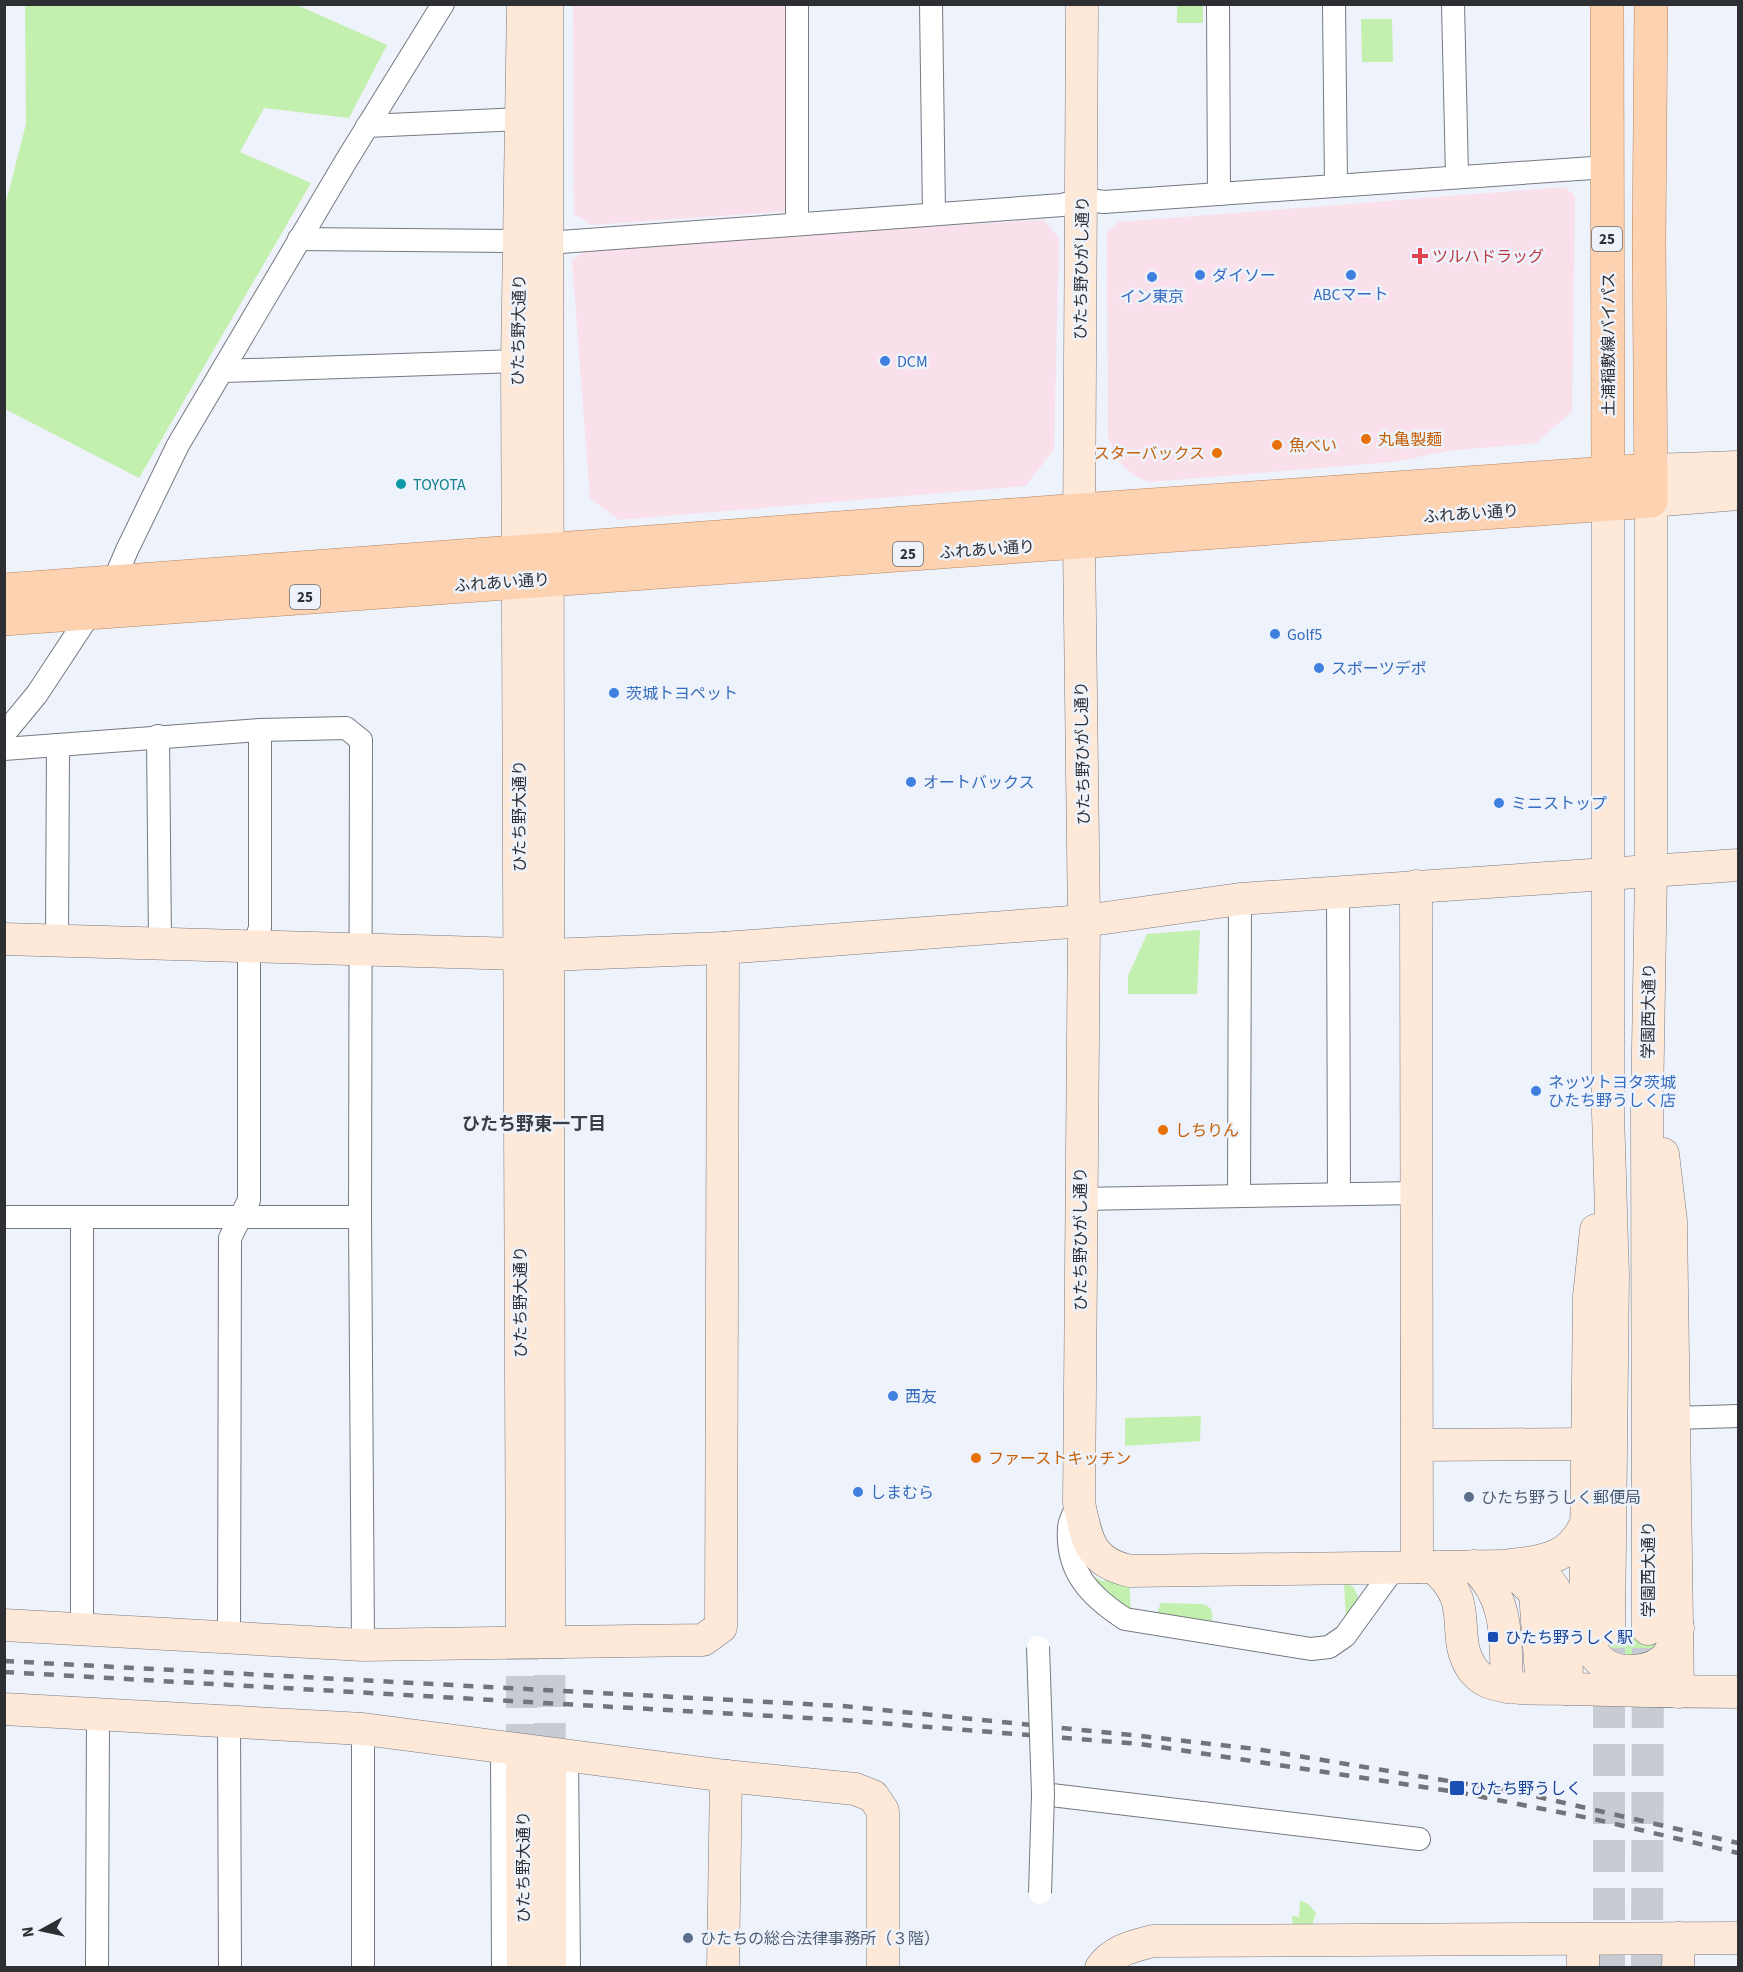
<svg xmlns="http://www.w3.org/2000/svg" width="1743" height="1972" viewBox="0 0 1743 1972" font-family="'Source Sans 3','Noto Sans JP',sans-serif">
<rect width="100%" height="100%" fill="#eef2fa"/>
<g fill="#f9e0eb">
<polygon points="573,5 788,5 790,211 591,225 574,214"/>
<polygon points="1565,187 1575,196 1572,412 1536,443 1447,451 1394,462 1149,482 1133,475 1120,463 1108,437 1107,232 1119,222"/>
<polygon points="1044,220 1059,238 1054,449 1026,486 619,520 590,498 572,260 584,252 731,238"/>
</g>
<g fill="#c4f0af">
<polygon points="25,5 297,5 387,45 349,118 264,108 240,152 311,183 139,478 5,409 4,210 26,124"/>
<rect x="1177" y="5" width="26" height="18"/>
<polygon points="1361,19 1392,19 1393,62 1362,62"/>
<polygon points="1200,930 1197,994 1128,994 1128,976 1147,934"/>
<polygon points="1201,1416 1200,1441 1125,1446 1125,1418"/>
<polygon points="1095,1577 1102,1581 1129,1580 1131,1610 1123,1608 1094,1581"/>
<polygon points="1348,1584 1354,1588 1359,1599 1346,1617 1344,1585"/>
<path d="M 1161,1603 L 1203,1604 C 1212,1607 1213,1612 1212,1621 L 1206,1625 L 1156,1615 Z"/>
<path d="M 1667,1631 C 1655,1657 1642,1657 1616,1657 L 1594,1632 Z"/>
<polygon points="1300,1900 1308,1904 1316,1913 1311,1929 1293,1930 1292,1916 1299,1917"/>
</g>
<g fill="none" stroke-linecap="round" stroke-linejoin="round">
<g stroke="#c8cbd2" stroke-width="32" stroke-dasharray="32 16" stroke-linecap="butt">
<polyline points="549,1627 550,1769"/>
<polyline points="522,1628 522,1767"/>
<polyline points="1609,1968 1609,1629"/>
<polyline points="1647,1968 1648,1629"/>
</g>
<defs>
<g id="street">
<polyline points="797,4 797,224"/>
<polyline points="931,4 934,213"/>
<polyline points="1218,4 1219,194"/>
<polyline points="1334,4 1336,184"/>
<polyline points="1453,4 1457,175"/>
<polyline points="367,126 521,119"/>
<polyline points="299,239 519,241"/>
<polyline points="547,243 1062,205 1082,199 1104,202 1607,167"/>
<polyline points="223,371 517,361"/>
<polyline points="113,583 127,550 178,445 346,161 443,4"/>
<polyline points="4,734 37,694 91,612"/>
<polyline points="158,736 160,942"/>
<polyline points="4,749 260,730 346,728 361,740 360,1217 363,1645"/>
<polyline points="1338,892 1339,1194"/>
<polyline points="57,939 58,745"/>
<polyline points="1239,1196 1240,899"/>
<polyline points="1080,1199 1416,1193"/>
<polyline points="4,1217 360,1217"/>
<polyline points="82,1217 82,1629"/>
<polyline points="1674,1418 1738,1416"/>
<path d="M 1079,1503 C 1076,1510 1069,1520 1069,1528 C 1066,1572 1091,1597 1125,1619 L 1311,1649 L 1329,1647 L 1345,1636 L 1395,1567"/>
<polyline points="229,1638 230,1238 249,1200 249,959 260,928 260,730"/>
<polyline points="229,1723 230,1968"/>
<polyline points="502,1748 503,1968"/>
<polyline points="567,1756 569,1968"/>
<polyline points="1043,1794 1419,1839"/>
<polyline points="97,1968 98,1714"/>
<polyline points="363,1968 363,1729"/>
</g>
<g id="secondary">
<polyline points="547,4 549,1627"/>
<path d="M 1082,4 L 1079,543 L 1084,921 L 1079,1503 C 1087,1539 1089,1562 1130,1571 L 1506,1566 C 1520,1569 1535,1570 1546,1579 C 1571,1600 1566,1659 1567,1689"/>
<polyline points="1651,470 1738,467"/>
<polyline points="1608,503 1608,1113 1613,1275 1609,1629"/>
<polyline points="1416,886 1417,1567"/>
<polyline points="4,939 549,955 723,948 1084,921 1240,899 1738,865"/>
<polyline points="1663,1154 1671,1221 1678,1692"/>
<path d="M 1596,1230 L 1589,1296 L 1585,1631 C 1588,1643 1592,1655 1603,1663 C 1620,1676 1655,1673 1668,1655 C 1673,1648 1675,1636 1678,1628"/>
<polyline points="1418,1445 1588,1444"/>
<path d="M 1510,1565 C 1546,1561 1572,1558 1587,1521"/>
<path d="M 1474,1566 C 1510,1599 1505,1641 1507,1687"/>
<path d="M 1433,1567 C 1478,1603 1448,1635 1473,1670 C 1478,1676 1484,1681 1491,1683 C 1517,1691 1547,1688 1573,1689 C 1628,1691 1683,1692 1738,1692"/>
<polyline points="1514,1572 1535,1593 1542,1688"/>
<polyline points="4,1625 363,1645 703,1640 721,1627 723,948"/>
<polyline points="522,1628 517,361 523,4"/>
<polyline points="1648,1629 1647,1106 1651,872 1651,501 1738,494"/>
<polyline points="4,1709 363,1729 726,1776 855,1789 873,1796 883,1811 883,1968"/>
<polyline points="522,1767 523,1968"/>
<polyline points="550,1769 550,1968"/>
<polyline points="723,1968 726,1776"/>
<path d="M 1101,1968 C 1113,1950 1134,1946 1153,1941 L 1738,1938"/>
<polyline points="1583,1968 1583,1939"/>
<polyline points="1678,1968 1679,1938"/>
</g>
<g id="primary">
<polyline points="1607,4 1608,496"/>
<polyline points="4,590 1080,510 1651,470"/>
<polyline points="4,619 1651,501 1649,241 1651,4"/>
</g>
</defs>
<use href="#street" stroke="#767981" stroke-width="24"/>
<use href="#secondary" stroke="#767981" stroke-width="33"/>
<use href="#primary" stroke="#b48563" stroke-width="34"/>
<use href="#street" stroke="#fff" stroke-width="22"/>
<use href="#secondary" stroke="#fee8d8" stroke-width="32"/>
<use href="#primary" stroke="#fdd2b1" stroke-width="33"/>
<g stroke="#72747a" stroke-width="4.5" stroke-dasharray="10 10" stroke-linecap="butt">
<polyline points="4,1661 843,1706 1141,1736 1256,1749 1521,1793 1738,1843"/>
<polyline points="4,1672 842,1720 1140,1744 1457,1792 1594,1819 1738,1853"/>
</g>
<defs>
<polyline id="street-bridge" points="1038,1647 1043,1794 1040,1893"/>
</defs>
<use href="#street-bridge" stroke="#767981" stroke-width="24" stroke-linecap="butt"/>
<use href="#street-bridge" stroke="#fff" stroke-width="22"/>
</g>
<path fill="#e0444e" stroke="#eef2fa" stroke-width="2" d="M1417 247h6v6h6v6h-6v6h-6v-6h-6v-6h6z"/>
<g fill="#3f7fe0" stroke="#eef2fa" stroke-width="2">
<circle cx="1200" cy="275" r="6"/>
<circle cx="1351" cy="275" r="6"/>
<circle cx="1152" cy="277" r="6"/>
<circle cx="885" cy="361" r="6"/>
<circle cx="1275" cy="634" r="6"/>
<circle cx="1319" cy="668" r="6"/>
<circle cx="614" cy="693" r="6"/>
<circle cx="911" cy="782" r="6"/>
<circle cx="1499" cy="803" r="6"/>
<circle cx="1536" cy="1091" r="6"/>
<circle cx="893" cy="1396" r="6"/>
<circle cx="858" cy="1492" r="6"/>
</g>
<g fill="#e8710a" stroke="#eef2fa" stroke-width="2">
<circle cx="1366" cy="439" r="6"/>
<circle cx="1277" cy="445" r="6"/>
<circle cx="1217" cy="453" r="6"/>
<circle cx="1163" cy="1130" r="6"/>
<circle cx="976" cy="1458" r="6"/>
</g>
<circle fill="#0f9aa8" stroke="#eef2fa" stroke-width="2" cx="401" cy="484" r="6"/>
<g fill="#5c6f8a" stroke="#eef2fa" stroke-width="2">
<circle cx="1469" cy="1497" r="6"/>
<circle cx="688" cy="1938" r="6"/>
</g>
<g fill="#1a4fb4" stroke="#eef2fa" stroke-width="2">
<rect x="1487" y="1631" width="12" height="12" rx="3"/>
<rect x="1449" y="1780" width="16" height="16" rx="3"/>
</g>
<g text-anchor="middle" stroke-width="5" stroke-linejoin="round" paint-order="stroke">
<g fill="#eef2fa" stroke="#686a6f" stroke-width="1.5">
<rect x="1592" y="227" width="30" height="24" rx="4.5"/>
<rect x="893" y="542" width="30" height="24" rx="4.5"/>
<rect x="290" y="585" width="30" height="24" rx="4.5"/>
</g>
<g font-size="15" font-weight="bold" fill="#2e2f33">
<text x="1607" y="244">25</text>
<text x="908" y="559">25</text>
<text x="305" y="602">25</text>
</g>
<g font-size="16" fill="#be3a42" stroke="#eef2fa" text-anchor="start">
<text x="1432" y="262">ツルハドラッグ</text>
</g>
<g font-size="16" fill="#2e2f33" stroke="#eef2fa">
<text transform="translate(1081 268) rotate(-89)" y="6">ひたち野ひがし通り</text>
<text transform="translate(518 330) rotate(-89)" y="6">ひたち野大通り</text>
<text transform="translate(1608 344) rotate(-90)" y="6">土浦稲敷線バイパス</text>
<text transform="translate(1471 513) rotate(-4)" y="6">ふれあい通り</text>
<text transform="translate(987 549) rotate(-4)" y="6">ふれあい通り</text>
<text transform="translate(502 582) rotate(-4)" y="6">ふれあい通り</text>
<text transform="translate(1082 753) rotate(-91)" y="6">ひたち野ひがし通り</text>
<text transform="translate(519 816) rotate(-90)" y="6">ひたち野大通り</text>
<text transform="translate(1648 1011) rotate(-89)" y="6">学園西大通り</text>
<text transform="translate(1080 1239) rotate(-90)" y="6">ひたち野ひがし通り</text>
<text transform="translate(520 1302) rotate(-90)" y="6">ひたち野大通り</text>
<text transform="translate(1648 1569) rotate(-90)" y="6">学園西大通り</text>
<text transform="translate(523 1867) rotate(-90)" y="6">ひたち野大通り</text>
</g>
<g font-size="16" fill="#366cbe" stroke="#eef2fa" text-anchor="start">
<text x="1212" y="281">ダイソー</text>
<text x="1351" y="300" text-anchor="middle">ABCマート</text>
<text x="1152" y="302" text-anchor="middle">イン東京</text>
<text x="897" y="367">DCM</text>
<text x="1287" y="640">Golf5</text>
<text x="1331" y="674">スポーツデポ</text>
<text x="626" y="699">茨城トヨペット</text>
<text x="923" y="788">オートバックス</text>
<text x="1511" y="809">ミニストップ</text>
<text x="1548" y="1088">ネッツトヨタ茨城<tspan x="1548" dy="18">ひたち野うしく店</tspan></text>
<text x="905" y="1402">西友</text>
<text x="870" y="1498">しまむら</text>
</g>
<g font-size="16" fill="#c56008" stroke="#eef2fa" text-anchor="start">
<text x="1378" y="445">丸亀製麺</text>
<text x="1289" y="451">魚べい</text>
<text x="1205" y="459" text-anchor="end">スターバックス</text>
<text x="1175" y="1136">しちりん</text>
<text x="988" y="1464">ファーストキッチン</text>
</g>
<g font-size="16" fill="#0d838f" stroke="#eef2fa" text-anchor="start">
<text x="413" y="490">TOYOTA</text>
</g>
<g font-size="16" fill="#4e5e75" stroke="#eef2fa" text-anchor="start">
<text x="1481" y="1503">ひたち野うしく郵便局</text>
<text x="700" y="1944">ひたちの総合法律事務所（３階）</text>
</g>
<g font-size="16" fill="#164399" stroke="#eef2fa" text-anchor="start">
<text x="1505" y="1643">ひたち野うしく駅</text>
<text x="1470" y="1794">ひたち野うしく</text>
</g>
<g font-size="18" font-weight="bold" fill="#3a3d43" stroke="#eef2fa">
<text x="534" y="1130">ひたち野東一丁目</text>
</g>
</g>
<rect width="1743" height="1972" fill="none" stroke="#2e2f33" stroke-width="12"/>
<g transform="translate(42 1930) rotate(262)" stroke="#eef2fa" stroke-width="4.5" paint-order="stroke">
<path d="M0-4.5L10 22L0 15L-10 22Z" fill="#2e2f33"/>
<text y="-9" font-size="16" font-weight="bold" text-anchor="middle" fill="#2e2f33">N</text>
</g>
</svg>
